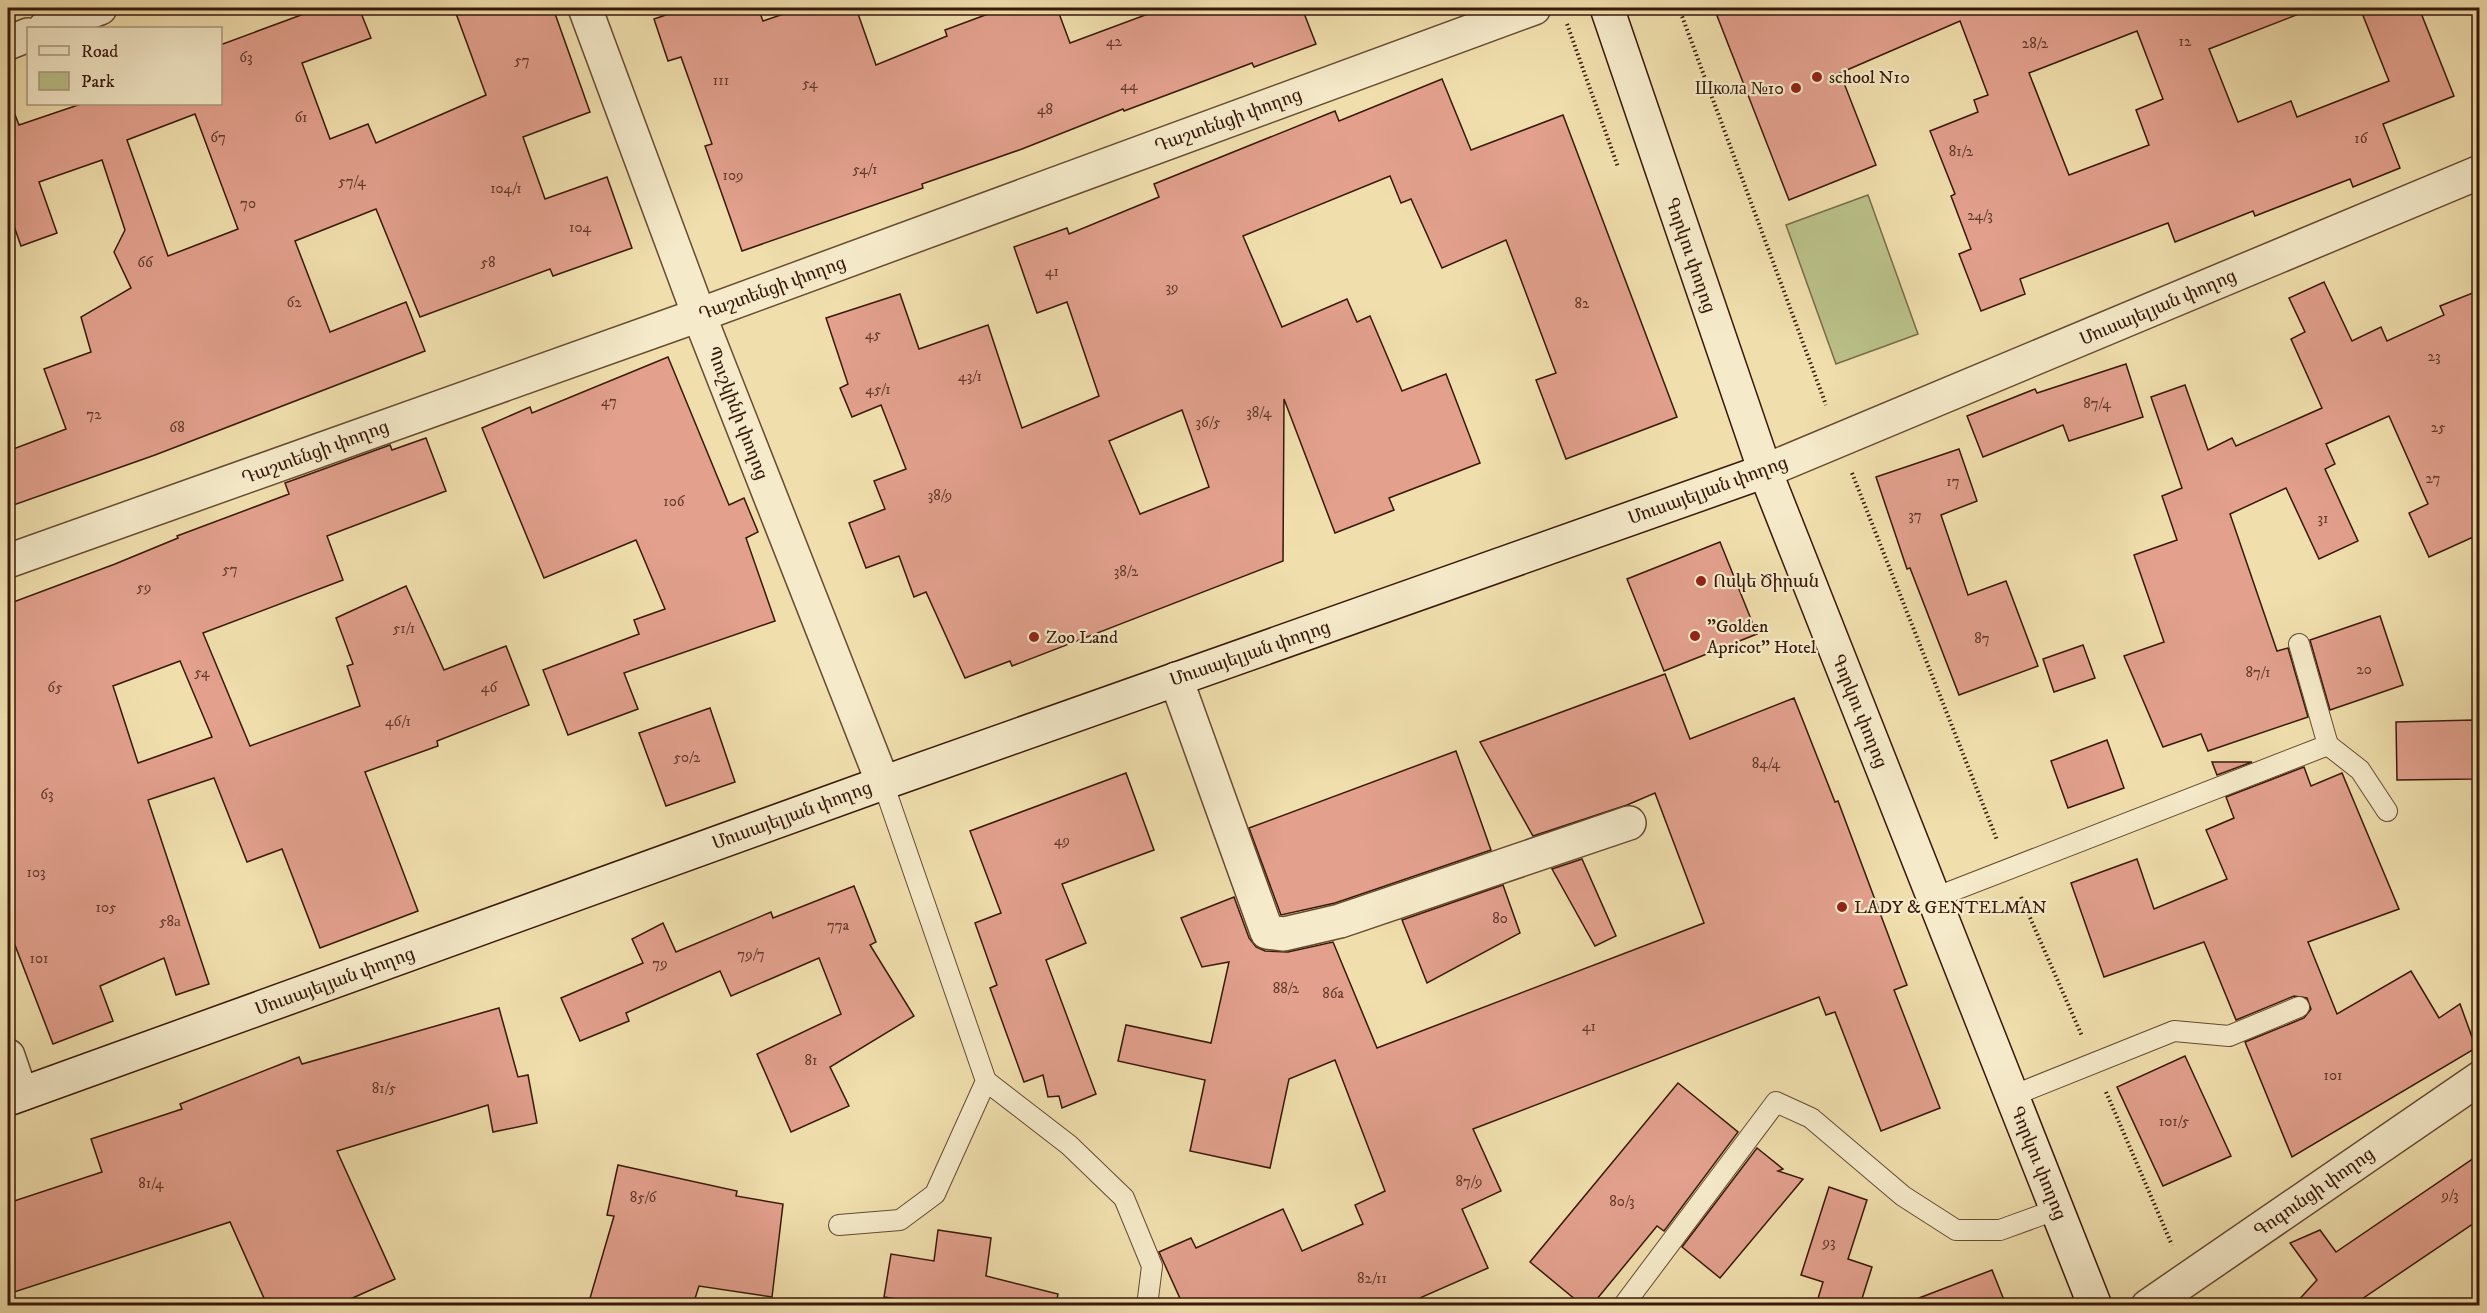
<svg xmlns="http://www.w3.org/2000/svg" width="2487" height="1313" viewBox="0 0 2487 1313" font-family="'IM FELL DW Pica','Noto Serif Armenian',serif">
<rect width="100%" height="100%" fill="#f0dfad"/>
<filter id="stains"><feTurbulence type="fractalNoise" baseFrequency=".00333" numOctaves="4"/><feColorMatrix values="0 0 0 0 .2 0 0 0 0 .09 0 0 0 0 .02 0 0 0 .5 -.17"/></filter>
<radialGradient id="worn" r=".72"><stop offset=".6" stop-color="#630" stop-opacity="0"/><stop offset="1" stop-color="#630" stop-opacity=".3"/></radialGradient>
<polygon fill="#bac189" stroke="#796c49" stroke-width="1.5" points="1868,195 1918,334 1836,364 1786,225"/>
<g fill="#e2a08d" stroke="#381809" stroke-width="1.5" fill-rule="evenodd">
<path d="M 320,8 L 359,8 L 371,38 L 302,63 L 330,139 L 368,124 L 376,143 L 486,95 L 454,8 L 553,8 L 590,112 L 523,137 L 545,199 L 607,177 L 632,248 L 553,276 L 550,269 L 420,317 L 376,209 L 295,241 L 330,332 L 406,302 L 425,351 L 155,455 L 8,507 L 8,451 L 66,429 L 44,369 L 91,352 L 81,317 L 131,288 L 114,252 L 125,230 L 102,160 L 39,182 L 57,233 L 21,246 L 8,209 L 8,108 L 12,107 L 19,125 L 81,104 L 220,104 L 220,45 ZM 195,114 L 238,229 L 168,256 L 127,140 Z"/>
<polygon points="686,8 758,8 763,21 801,8 856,8 876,65 947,36 945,30 1004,8 1057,8 1070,43 1164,8 1302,8 1316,44 1254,67 1252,63 1124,111 1123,109 1022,149 922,184 923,188 742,251 705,146 712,144 681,57 668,61 654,19"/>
<path d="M 1714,8 L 2309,8 L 2309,10 L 2209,49 L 2238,122 L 2291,101 L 2297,117 L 2389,81 L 2360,8 L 2419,8 L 2454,96 L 2383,124 L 2400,168 L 2353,187 L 2350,179 L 2255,216 L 2253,211 L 2175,242 L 2168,223 L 2020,279 L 2025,294 L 1981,311 L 1959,254 L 1971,249 L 1951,196 L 1955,194 L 1930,131 L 1978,112 L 1974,100 L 1988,95 L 1960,21 L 1840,73 L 1876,165 L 1789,200 ZM 2137,31 L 2163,99 L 2136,110 L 2149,145 L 2069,175 L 2029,73 Z"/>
<path d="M 1442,79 L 1471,150 L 1563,115 L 1677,417 L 1566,459 L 1536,380 L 1556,373 L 1506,240 L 1442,268 L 1411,199 L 1401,203 L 1390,176 L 1243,236 L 1282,327 L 1347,299 L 1357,322 L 1370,316 L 1402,391 L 1446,374 L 1480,463 L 1389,498 L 1394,510 L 1335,533 L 1284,399 L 1283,561 L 1012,666 L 1010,661 L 965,678 L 926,592 L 914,597 L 899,556 L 866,568 L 849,523 L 885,509 L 874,481 L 906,469 L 881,405 L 852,417 L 840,388 L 848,384 L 826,318 L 900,294 L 919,349 L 988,325 L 1022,428 L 1099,396 L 1067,302 L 1037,313 L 1014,247 L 1067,228 L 1069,234 L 1159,197 L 1154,184 L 1335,111 L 1339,121 ZM 1182,410 L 1209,487 L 1140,514 L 1109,441 Z"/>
<polygon points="2324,282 2352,341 2381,327 2387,341 2444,315 2440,306 2480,290 2480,534 2429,557 2409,513 2428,504 2389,416 2326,444 2335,464 2325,469 2358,541 2319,559 2286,488 2230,514 2277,651 2288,648 2308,717 2208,751 2201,734 2163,747 2124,656 2164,642 2134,555 2177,540 2162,496 2182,488 2151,397 2185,385 2208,450 2232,438 2236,446 2322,408 2291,339 2305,332 2289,298"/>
<polygon points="668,357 729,505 744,498 758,532 746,538 775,621 624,673 638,709 568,735 543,670 639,634 634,620 665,609 636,540 544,578 482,428 530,407 532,413"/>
<polygon points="2126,364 2143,417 2069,441 2063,425 1983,457 1967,416 2035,389 2037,393"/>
<path d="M 426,438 L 446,491 L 327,536 L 343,580 L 203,633 L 250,746 L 360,706 L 347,666 L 353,664 L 336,618 L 406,586 L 444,670 L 506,646 L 529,705 L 437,741 L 438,746 L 365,772 L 418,911 L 320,948 L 282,849 L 247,862 L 214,778 L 148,800 L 209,984 L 176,995 L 164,958 L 100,986 L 113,1021 L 53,1044 L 8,927 L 8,604 L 115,564 L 178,538 L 177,536 L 289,494 L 285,483 L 390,445 L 392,450 ZM 180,661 L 212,737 L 138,763 L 113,686 Z"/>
<polygon points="1959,449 1977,501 1941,515 1968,595 2006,581 2038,666 1959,695 1910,568 1907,569 1876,477"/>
<polygon points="1720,542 1757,634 1664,671 1627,579"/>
<polygon points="2380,616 2403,685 2330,710 2310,640"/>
<polygon points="2083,645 2095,678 2054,692 2043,659"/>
<polygon points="1665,674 1690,739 1794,698 1835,802 1838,801 1907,985 1894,990 1940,1108 1881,1131 1835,1012 1826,1015 1819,997 1473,1129 1501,1191 1462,1209 1488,1268 1404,1305 1183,1305 1159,1252 1191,1238 1196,1248 1283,1209 1302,1251 1363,1224 1355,1205 1385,1191 1335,1060 1289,1079 1270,1168 1190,1151 1205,1080 1118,1061 1126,1025 1211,1043 1229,962 1202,967 1181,918 1234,897 1249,938 1256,947 1265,951 1288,952 1333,942 1377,1048 1704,923 1655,793 1627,805 1533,836 1480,742"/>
<polygon points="710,708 735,782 666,806 639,733"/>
<polygon points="2473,720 2474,779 2397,780 2396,722"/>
<polygon points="2107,740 2124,788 2068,808 2051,761"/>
<polygon points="1456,751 1491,850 1335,903 1281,915 1249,828"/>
<polygon points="2212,762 2252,762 2217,775"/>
<polygon points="2304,767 2311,786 2342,773 2399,909 2308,942 2337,1014 2411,971 2439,1018 2460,1004 2476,1048 2292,1157 2245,1042 2304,1018 2311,1009 2307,998 2294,996 2236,1020 2204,942 2104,977 2071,883 2137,859 2154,909 2227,879 2206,830 2234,818 2226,797"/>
<polygon points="1126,773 1154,850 1062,884 1086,943 1046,960 1096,1094 1062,1108 1059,1096 1048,1097 1043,1075 1024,1082 990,988 997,985 975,923 1001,913 970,831"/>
<polygon points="1582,859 1616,936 1595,946 1552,869"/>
<polygon points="1503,885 1520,933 1427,983 1402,920"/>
<polygon points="854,886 876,942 870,945 914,1016 830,1067 849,1106 791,1132 757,1054 841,1014 819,958 731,996 720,971 626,1013 629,1021 580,1041 561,998 643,963 632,939 663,923 676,952 771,912 773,918"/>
<polygon points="499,1008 518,1077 528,1075 537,1123 493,1132 488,1105 337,1151 395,1279 337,1305 267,1305 230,1222 8,1294 8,1203 102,1172 91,1139 182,1109 180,1104 299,1057 302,1064"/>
<polygon points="2185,1056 2231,1156 2163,1186 2117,1087"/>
<polygon points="1678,1083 1738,1132 1664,1231 1657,1226 1592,1305 1582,1305 1530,1262"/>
<polygon points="1757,1148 1783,1169 1778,1171 1803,1179 1720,1278 1682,1247"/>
<polygon points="2480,1154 2480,1219 2353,1305 2294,1305 2317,1280 2290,1243 2320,1230 2336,1252"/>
<polygon points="618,1165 737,1191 736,1196 783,1204 772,1297 699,1286 693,1305 588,1305 614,1216 607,1215"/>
<polygon points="1829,1187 1867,1200 1848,1259 1872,1267 1860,1305 1816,1305 1823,1282 1801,1275"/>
<polygon points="938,1230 991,1238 986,1276 1058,1294 1056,1305 936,1305 884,1297 891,1254 934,1261"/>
<polygon points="1992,1270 2006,1305 1907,1305 1906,1303"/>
</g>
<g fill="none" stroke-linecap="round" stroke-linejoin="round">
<defs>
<g id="lane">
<polyline points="2328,745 2360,770 2387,811"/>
<polyline points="1934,898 2328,745 2299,644"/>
<polyline points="986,1081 1069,1145 1124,1198 1152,1266 1147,1306"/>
<polyline points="2012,1096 2174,1031 2229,1036 2299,1007"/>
<polyline points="839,1225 900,1220 935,1194 986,1081 883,783"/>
<polyline points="1623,1306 1776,1102 1811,1118 1903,1196 1956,1230 2000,1230 2058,1209"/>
</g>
<g id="street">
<polyline points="585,8 699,315 883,783"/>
<polyline points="45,28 100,8"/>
<polyline points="8,43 28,35"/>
<polyline points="1765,471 2480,172"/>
<polyline points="8,561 699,315 1534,8"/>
<polyline points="1176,679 1267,932 1284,934 1340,921 1629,823"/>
<polyline points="8,1056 21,1094"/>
<polyline points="2148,1306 2480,1078"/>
</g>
<g id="secondary">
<polyline points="1607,8 1765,471 2095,1306"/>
<polyline points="8,1099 883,783 1765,471"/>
</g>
</defs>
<use href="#lane" stroke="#664a32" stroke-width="22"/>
<use href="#street" stroke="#664a32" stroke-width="36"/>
<use href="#secondary" stroke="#381809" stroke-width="36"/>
<g stroke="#381809" stroke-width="4" stroke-dasharray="1.5 3" stroke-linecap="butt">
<polyline points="1679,8 1826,405"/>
<polyline points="1567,24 1618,167"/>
<polyline points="1852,473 1997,840"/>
<polyline points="2021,897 2082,1036"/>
<polyline points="2106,1092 2172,1245"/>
</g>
<use href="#lane" stroke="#f5eaca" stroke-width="20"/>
<use href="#street" stroke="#f5eaca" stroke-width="33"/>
<use href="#secondary" stroke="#f5eaca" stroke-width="33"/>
</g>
<g fill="#8f2418" stroke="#f5eaca" stroke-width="2">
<circle cx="1817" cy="77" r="6"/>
<circle cx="1796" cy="88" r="6"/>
<circle cx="1701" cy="581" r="6"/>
<circle cx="1695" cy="636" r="6"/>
<circle cx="1034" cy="637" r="6"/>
<circle cx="1842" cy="907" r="6"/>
</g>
<g text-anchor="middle" stroke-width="4.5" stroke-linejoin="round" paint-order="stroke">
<g font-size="15" fill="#623a2a">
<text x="1114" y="46">42</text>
<text x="2185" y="46">12</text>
<text x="2035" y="48">28/2</text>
<text x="246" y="62">63</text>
<text x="522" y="65">57</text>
<text x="721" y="85">111</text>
<text x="810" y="88">54</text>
<text x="1129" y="90">44</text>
<text x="1045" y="114">48</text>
<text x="301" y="122">61</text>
<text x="218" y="142">67</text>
<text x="2361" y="143">16</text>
<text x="1961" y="156">81/2</text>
<text x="865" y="174">54/1</text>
<text x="733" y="180">109</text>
<text x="352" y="186">57/4</text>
<text x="506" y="193">104/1</text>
<text x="248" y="208">70</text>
<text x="1980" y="220">24/3</text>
<text x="580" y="232">104</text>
<text x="145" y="267">66</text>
<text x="488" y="267">58</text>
<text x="1052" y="276">41</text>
<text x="1172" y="292">39</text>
<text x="294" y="307">62</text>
<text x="1582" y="308">82</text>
<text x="873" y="339">45</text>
<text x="2434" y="361">23</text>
<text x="970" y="381">43/1</text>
<text x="878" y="394">45/1</text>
<text x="609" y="406">47</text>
<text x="2097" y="408">87/4</text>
<text x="1259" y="417">38/4</text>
<text x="94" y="419">72</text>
<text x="1208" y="427">36/5</text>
<text x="177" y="432">68</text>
<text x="2438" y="432">25</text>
<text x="2433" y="483">27</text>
<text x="1953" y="486">17</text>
<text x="940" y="500">38/9</text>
<text x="674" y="506">106</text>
<text x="1915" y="520">37</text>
<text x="2323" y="523">31</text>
<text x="230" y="574">57</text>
<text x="1126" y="576">38/2</text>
<text x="144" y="592">59</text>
<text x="404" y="633">51/1</text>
<text x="1982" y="643">87</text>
<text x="2364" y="674">20</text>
<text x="202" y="677">54</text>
<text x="2258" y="677">87/1</text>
<text x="55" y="692">65</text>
<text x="489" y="692">46</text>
<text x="398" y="726">46/1</text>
<text x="687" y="762">50/2</text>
<text x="1766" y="768">84/4</text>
<text x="47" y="799">63</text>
<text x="1062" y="845">49</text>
<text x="36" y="877">103</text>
<text x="106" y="912">105</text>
<text x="1500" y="923">80</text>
<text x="170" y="926">58а</text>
<text x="838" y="930">77a</text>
<text x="751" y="959">79/7</text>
<text x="39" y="963">101</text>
<text x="660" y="968">79</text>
<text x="1286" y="993">88/2</text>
<text x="1333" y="998">86a</text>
<text x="1589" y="1031">41</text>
<text x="811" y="1065">81</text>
<text x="2333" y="1080">101</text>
<text x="384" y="1093">81/5</text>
<text x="2174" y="1126">101/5</text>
<text x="1469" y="1186">87/9</text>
<text x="151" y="1188">81/4</text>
<text x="2450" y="1200">9/3</text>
<text x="643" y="1202">85/6</text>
<text x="1622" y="1206">80/3</text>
<text x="1829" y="1247">93</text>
<text x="1372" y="1283">82/11</text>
</g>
<g font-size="18" fill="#381809" stroke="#f5eaca" text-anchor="start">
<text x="1829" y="83">school N10</text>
<text x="1784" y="94" text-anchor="end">Школа №10</text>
<text x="1713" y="587">Ոսկե Ծիրան</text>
<text x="1707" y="632">"Golden<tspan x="1707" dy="21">Apricot" Hotel</tspan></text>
<text x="1046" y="643">Zoo Land</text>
<text x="1854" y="913">LADY &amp; GENTELMAN</text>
</g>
<g font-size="18" fill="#381809" stroke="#f5eaca">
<text transform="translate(1228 120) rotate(-20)" y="6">Դաշտենցի փողոց</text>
<text transform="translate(1691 255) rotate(71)" y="6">Գորկու փողոց</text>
<text transform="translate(772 288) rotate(-20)" y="6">Դաշտենցի փողոց</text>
<text transform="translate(2158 307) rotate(-23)" y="6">Մուսայելյան փողոց</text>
<text transform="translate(738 413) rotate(69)" y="6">Պուշկինի փողոց</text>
<text transform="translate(315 452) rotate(-20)" y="6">Դաշտենցի փողոց</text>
<text transform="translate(1708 490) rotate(-20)" y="6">Մուսայելյան փողոց</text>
<text transform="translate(1250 653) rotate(-19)" y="6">Մուսայելյան փողոց</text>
<text transform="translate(1860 711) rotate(68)" y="6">Գորկու փողոց</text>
<text transform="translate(792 815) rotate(-20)" y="6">Մուսայելյան փողոց</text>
<text transform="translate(335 981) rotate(-20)" y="6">Մուսայելյան փողոց</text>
<text transform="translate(2039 1163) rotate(68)" y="6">Գորկու փողոց</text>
<text transform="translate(2314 1192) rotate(-35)" y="6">Գոգունցի փողոց</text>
</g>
</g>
<rect width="2487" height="1313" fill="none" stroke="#f0dfad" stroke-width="30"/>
<rect x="9" y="9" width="2469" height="1295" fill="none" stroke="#381809" stroke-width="3"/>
<rect x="15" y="15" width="2457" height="1283" fill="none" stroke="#381809" stroke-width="1.5"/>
<rect x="27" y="27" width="195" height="78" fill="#f5eaca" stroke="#a9967d" stroke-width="1.5"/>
<rect x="39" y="46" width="30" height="9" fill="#f5eaca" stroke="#a9967d" stroke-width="1.5"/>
<text x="81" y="57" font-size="18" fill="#381809">Road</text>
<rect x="39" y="72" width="30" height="18" fill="#bac189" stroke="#a9967d" stroke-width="1.5"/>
<text x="81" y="87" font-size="18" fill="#381809">Park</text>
<rect width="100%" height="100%" filter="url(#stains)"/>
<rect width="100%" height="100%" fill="url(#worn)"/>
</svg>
